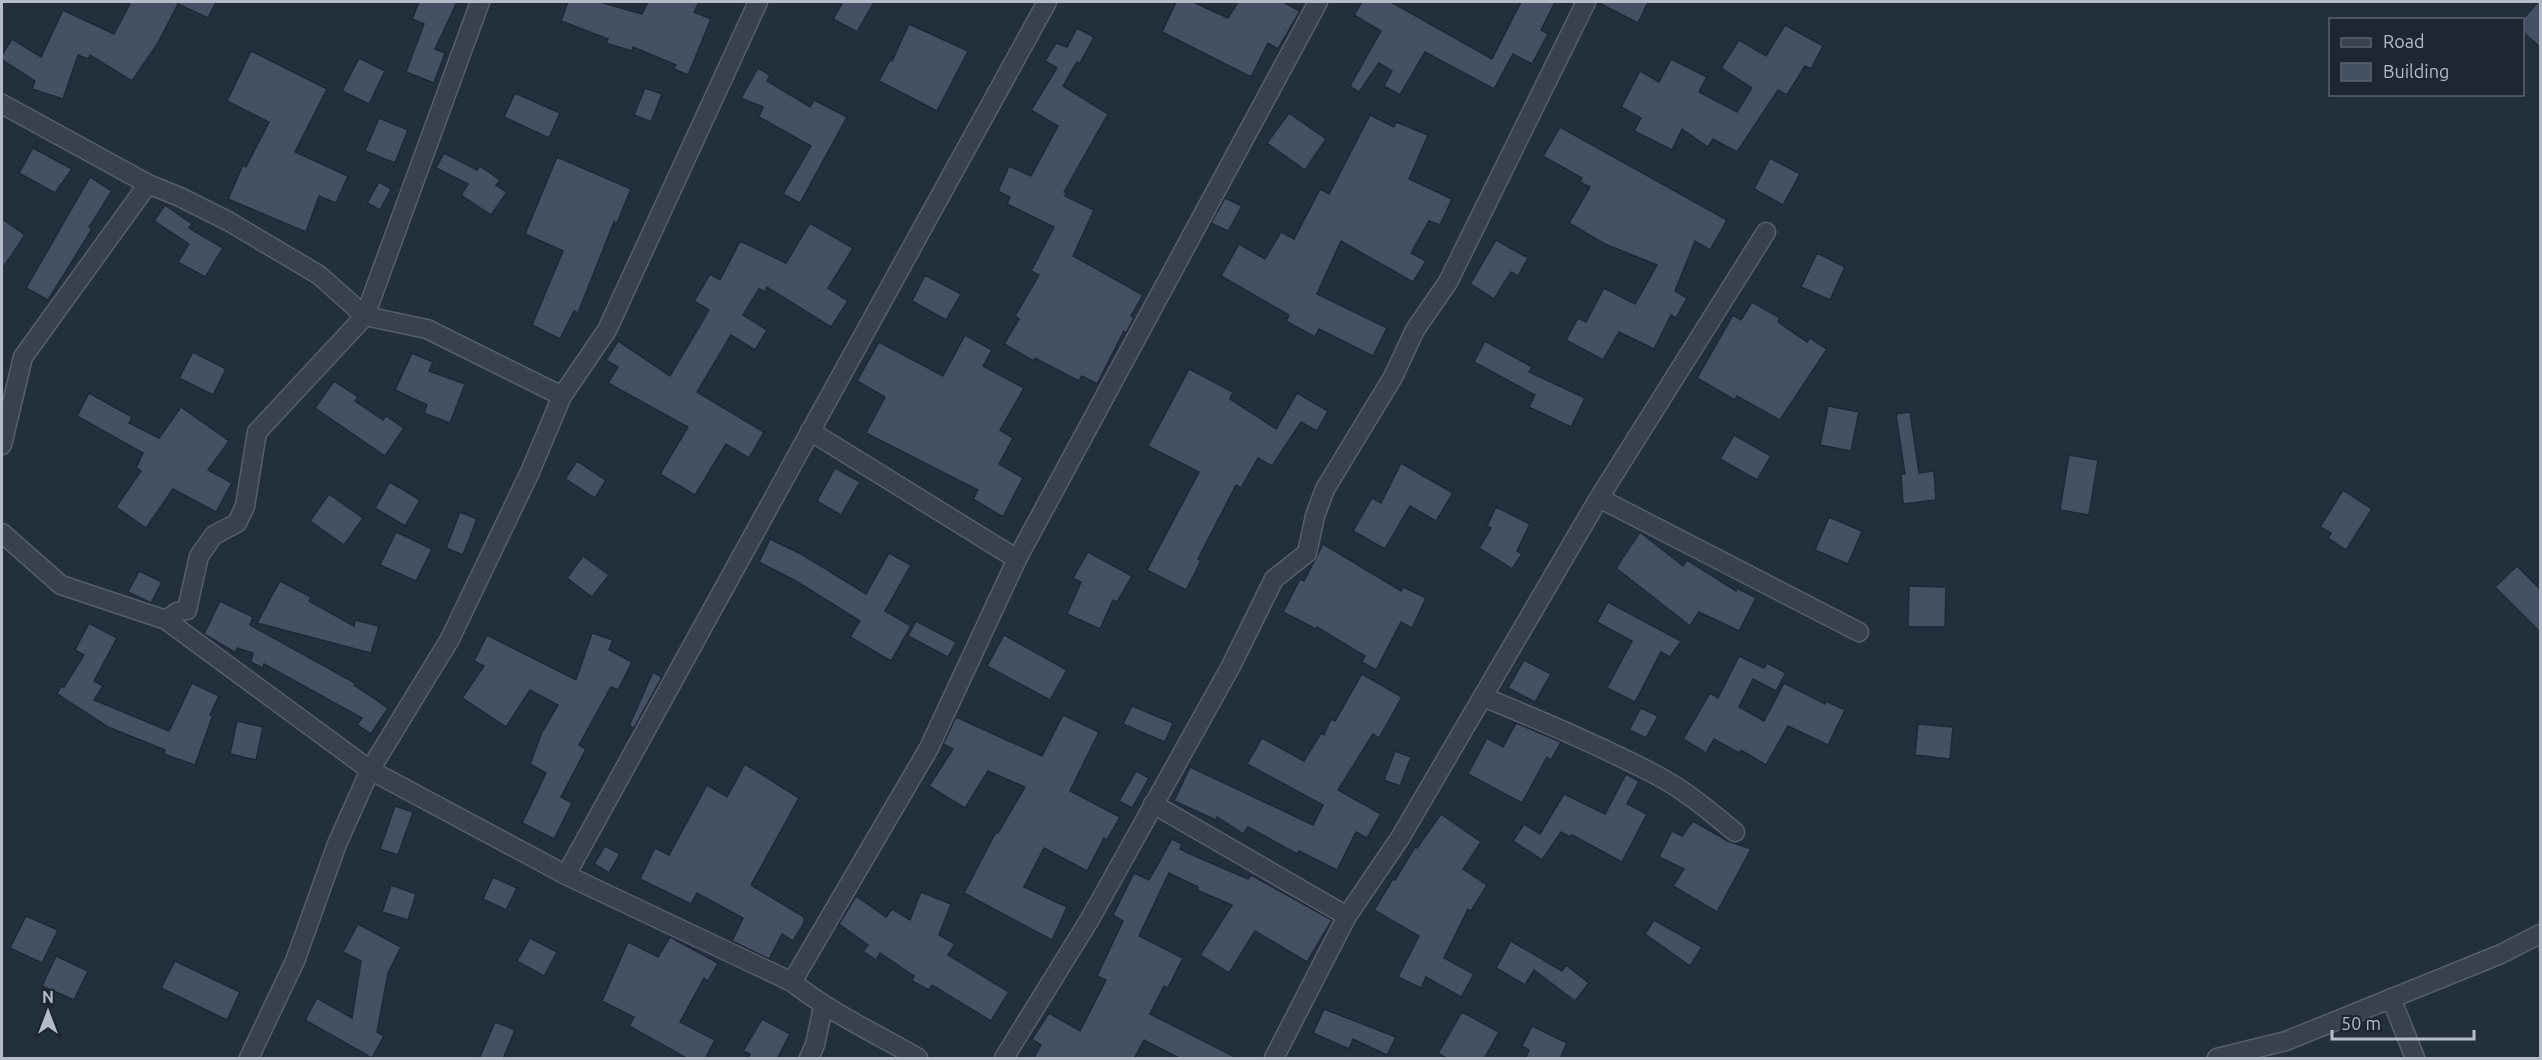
<svg xmlns="http://www.w3.org/2000/svg" width="2542" height="1060" viewBox="0 0 2542 1060" font-family="Ubuntu,sans-serif">
<rect width="100%" height="100%" fill="#242f3e"/>
<g fill="#455162" stroke="#1f2835" stroke-width="1.5">
<polygon points="131,2 216,2 208,18 178,4 158,43 132,81 90,55 88,59 78,55 63,99 32,89 35,81 2,60 2,55 12,39 41,57 63,10 114,34"/>
<polygon points="419,2 457,2 435,49 445,53 434,83 406,72 424,24 412,19"/>
<polygon points="568,2 600,2 642,14 648,2 699,2 694,12 711,19 688,75 674,69 676,65 633,47 632,51 606,43 608,39 561,21"/>
<polygon points="843,2 874,2 857,32 833,19"/>
<polygon points="1176,2 1193,2 1228,18 1238,2 1283,2 1300,11 1278,49 1268,43 1251,77 1162,32"/>
<polygon points="1362,2 1391,2 1492,59 1521,2 1555,2 1541,30 1548,34 1532,64 1513,54 1494,89 1425,52 1400,95 1384,86 1392,71 1379,63 1359,92 1350,86 1381,31 1354,15"/>
<polygon points="1597,2 1648,2 1638,23"/>
<polygon points="2538,2 2541,2 2541,48 2523,32 2523,19"/>
<polygon points="909,24 968,51 937,111 879,81 890,60 892,61"/>
<polygon points="1785,25 1823,46 1811,69 1805,66 1787,95 1778,90 1737,152 1713,139 1708,147 1682,129 1672,150 1634,131 1641,118 1621,107 1640,71 1659,82 1671,59 1707,77 1699,92 1737,112 1752,88 1721,68 1739,40 1766,56"/>
<polygon points="1077,28 1094,37 1080,63 1077,62 1063,86 1108,114 1064,192 1067,193 1065,196 1094,210 1073,256 1143,295 1131,316 1134,318 1126,333 1124,331 1097,384 1082,376 1079,381 1035,358 1034,361 1004,344 1019,319 1015,316 1039,275 1031,271 1054,227 1007,204 1010,197 998,191 1009,166 1031,176 1058,126 1031,110 1057,68 1045,61 1056,43 1067,47"/>
<polygon points="251,51 327,89 295,152 348,176 336,203 319,196 306,232 228,199 243,165 246,167 269,122 227,101"/>
<polygon points="359,58 385,71 369,104 342,91"/>
<polygon points="758,68 770,75 767,81 810,107 814,100 847,117 800,203 783,194 811,146 759,117 763,107 741,98"/>
<polygon points="645,88 662,94 651,122 634,115"/>
<polygon points="515,93 560,113 549,138 504,117"/>
<polygon points="1289,113 1326,139 1305,170 1267,143"/>
<polygon points="1370,115 1394,127 1396,122 1428,135 1409,179 1452,199 1440,225 1429,221 1411,253 1426,261 1413,282 1341,241 1317,294 1387,328 1373,356 1319,329 1315,337 1286,321 1289,315 1221,276 1239,244 1265,259 1281,232 1294,239 1320,189 1329,194"/>
<polygon points="379,118 408,130 395,163 365,151"/>
<polygon points="1560,127 1727,220 1710,250 1695,241 1675,291 1687,298 1676,318 1671,315 1654,349 1619,332 1603,360 1566,340 1578,318 1586,322 1604,288 1635,304 1657,265 1605,244 1569,223 1590,187 1580,182 1582,178 1543,156"/>
<polygon points="33,148 72,169 55,193 19,173"/>
<polygon points="444,153 477,170 480,166 500,180 496,185 507,192 491,215 461,195 468,184 436,168"/>
<polygon points="557,157 631,189 617,223 614,222 578,313 574,311 560,339 532,325 563,251 525,234"/>
<polygon points="1770,158 1800,174 1783,205 1754,189"/>
<polygon points="90,177 112,191 89,227 92,229 48,300 26,288"/>
<polygon points="379,182 391,189 380,210 367,203"/>
<polygon points="1225,198 1242,206 1228,231 1211,223"/>
<polygon points="165,205 192,224 189,228 223,248 205,277 178,262 189,244 154,221"/>
<polygon points="2,219 25,235 2,269"/>
<polygon points="810,223 853,248 828,288 848,301 831,327 767,287 765,292 759,289 743,315 767,330 755,350 731,335 697,392 764,432 749,458 726,444 695,495 660,474 688,427 608,383 618,367 606,360 618,341 670,376 709,310 694,301 710,274 720,280 740,241 786,263"/>
<polygon points="1496,240 1528,258 1518,276 1511,272 1494,299 1470,284"/>
<polygon points="1817,253 1845,267 1830,300 1801,287"/>
<polygon points="925,275 961,294 946,320 912,301"/>
<polygon points="1752,302 1780,318 1778,322 1807,342 1810,338 1827,349 1780,420 1737,396 1735,400 1697,378 1733,315 1741,320"/>
<polygon points="965,335 992,350 983,366 1024,388 1000,430 1013,438 999,464 1023,478 1003,517 973,499 978,490 866,433 885,397 857,381 879,342 943,376"/>
<polygon points="1485,341 1532,367 1529,372 1585,398 1571,427 1529,407 1535,395 1474,362"/>
<polygon points="193,352 226,369 213,395 179,378"/>
<polygon points="412,353 433,362 429,371 465,384 450,423 424,413 427,405 395,390"/>
<polygon points="1189,369 1233,392 1230,399 1276,429 1297,393 1328,411 1317,431 1301,422 1272,466 1258,458 1241,488 1236,485 1198,559 1201,561 1186,590 1147,570 1199,472 1148,446"/>
<polygon points="334,381 358,397 355,401 383,420 386,416 404,428 385,456 315,408"/>
<polygon points="89,393 132,417 129,423 159,438 181,407 229,441 208,470 232,483 216,512 173,489 146,528 116,507 141,471 136,468 143,453 77,416"/>
<polygon points="1828,406 1859,412 1851,451 1820,445"/>
<polygon points="1910,412 1919,473 1934,471 1936,500 1903,504 1901,474 1905,474 1896,414"/>
<polygon points="1734,435 1771,456 1757,480 1720,459"/>
<polygon points="2069,455 2098,460 2089,515 2060,510"/>
<polygon points="577,461 606,480 595,498 565,479"/>
<polygon points="1401,463 1453,493 1436,521 1410,506 1385,549 1353,531 1372,498 1381,503"/>
<polygon points="835,468 860,482 841,515 817,501"/>
<polygon points="390,482 420,500 405,526 375,508"/>
<polygon points="2343,490 2372,509 2346,550 2328,538 2331,533 2320,527"/>
<polygon points="329,494 363,518 344,545 310,521"/>
<polygon points="1496,507 1530,524 1517,551 1522,554 1512,569 1479,548 1491,528 1487,526"/>
<polygon points="460,512 477,519 463,555 446,548"/>
<polygon points="1829,517 1862,531 1848,564 1815,550"/>
<polygon points="396,532 432,549 416,581 380,565"/>
<polygon points="1640,532 1683,566 1687,560 1736,591 1737,588 1756,598 1739,631 1699,612 1690,626 1616,568"/>
<polygon points="770,539 803,555 866,594 889,553 911,565 885,611 911,626 891,661 850,637 860,621 796,581 759,562"/>
<polygon points="1323,544 1401,591 1403,587 1426,598 1412,628 1401,622 1376,670 1362,662 1365,656 1317,627 1316,629 1283,612 1300,579 1304,581"/>
<polygon points="1088,552 1132,576 1117,602 1113,600 1100,629 1067,614 1081,582 1073,578"/>
<polygon points="583,556 609,575 592,597 567,578"/>
<polygon points="2517,566 2541,590 2541,633 2495,587"/>
<polygon points="139,571 162,582 151,603 128,592"/>
<polygon points="280,581 311,597 309,601 354,626 355,620 379,626 371,653 257,623"/>
<polygon points="1909,586 1946,587 1945,627 1908,627"/>
<polygon points="220,601 253,617 250,625 355,683 354,685 388,708 371,734 357,725 362,718 264,664 263,668 251,662 253,653 237,648 236,653 204,634"/>
<polygon points="1608,602 1681,641 1670,657 1661,652 1635,702 1607,688 1632,641 1597,622"/>
<polygon points="916,621 956,642 948,657 908,636"/>
<polygon points="89,623 117,638 94,681 103,686 94,700 169,731 192,683 219,696 210,715 213,715 195,765 164,754 165,750 108,727 57,694 61,686 64,687 84,655 75,650"/>
<polygon points="592,633 613,640 609,650 632,662 618,690 611,687 579,745 586,749 561,797 572,803 554,839 522,823 546,773 530,764 542,732 558,705 530,690 506,727 462,698 484,666 474,661 487,635 576,680"/>
<polygon points="1004,635 1067,670 1050,700 987,666"/>
<polygon points="1739,656 1764,668 1767,663 1786,673 1776,691 1753,679 1739,707 1764,721 1784,683 1825,704 1826,701 1845,710 1828,745 1788,726 1766,765 1741,750 1739,753 1714,739 1706,753 1683,739 1710,693 1718,698"/>
<polygon points="1524,660 1551,674 1535,702 1508,688"/>
<polygon points="653,672 662,677 634,728 629,726"/>
<polygon points="1362,674 1402,697 1379,738 1373,734 1338,790 1381,814 1367,838 1356,832 1337,870 1299,851 1297,854 1248,827 1243,834 1217,817 1216,820 1174,801 1190,767 1313,825 1323,805 1247,764 1262,738 1304,761 1321,733 1324,735 1331,719 1335,721"/>
<polygon points="1132,706 1173,723 1165,742 1123,724"/>
<polygon points="1641,708 1658,716 1646,738 1629,730"/>
<polygon points="1063,715 1099,732 1070,791 1120,817 1107,840 1104,838 1087,871 1044,848 1024,887 1067,907 1052,940 964,893 996,832 998,833 1025,787 988,771 965,808 929,786 953,749 943,744 956,717 1042,756"/>
<polygon points="237,721 263,727 256,760 230,754"/>
<polygon points="1516,723 1561,742 1551,760 1547,757 1522,803 1468,774 1487,738 1503,747"/>
<polygon points="1918,724 1953,727 1950,759 1915,755"/>
<polygon points="1395,751 1411,757 1400,786 1384,780"/>
<polygon points="745,764 799,798 751,885 804,917 804,923 793,941 782,934 769,959 732,941 743,918 697,893 691,904 640,879 655,848 669,855 707,785 727,797"/>
<polygon points="1136,771 1149,778 1132,808 1119,801"/>
<polygon points="1626,774 1639,781 1627,804 1647,814 1622,862 1572,835 1570,837 1561,832 1542,860 1513,841 1524,824 1540,834 1564,794 1605,814"/>
<polygon points="395,806 413,812 398,855 380,849"/>
<polygon points="1441,814 1481,842 1463,869 1487,885 1471,911 1468,909 1444,958 1474,974 1461,997 1426,977 1421,988 1398,977 1419,936 1374,910 1393,879 1395,880 1415,847 1417,848"/>
<polygon points="1693,821 1728,841 1751,849 1717,912 1673,886 1684,869 1659,857 1672,831 1682,836"/>
<polygon points="1172,839 1182,844 1180,849 1188,853 1248,879 1251,875 1332,920 1307,962 1255,931 1229,973 1200,955 1232,905 1197,890 1198,887 1169,873 1139,936 1183,958 1168,988 1164,986 1150,1014 1239,1059 1181,1059 1144,1040 1134,1059 1033,1059 1041,1045 1032,1039 1049,1013 1080,1031 1106,980 1097,976 1123,921 1113,915 1134,873 1149,880"/>
<polygon points="605,846 620,854 609,873 594,864"/>
<polygon points="493,877 517,888 506,910 483,899"/>
<polygon points="391,885 416,894 408,920 382,912"/>
<polygon points="921,892 951,904 939,935 955,944 948,955 1009,992 991,1021 932,985 929,990 912,981 914,976 880,953 876,960 863,951 868,945 839,924 856,896 886,917 892,909 910,920"/>
<polygon points="26,916 58,930 42,963 10,948"/>
<polygon points="1654,920 1702,947 1690,966 1645,934"/>
<polygon points="358,924 401,947 388,973 377,1032 384,1036 372,1058 305,1020 317,998 352,1018 361,961 343,952"/>
<polygon points="670,937 718,963 708,981 704,978 680,1022 715,1040 705,1059 688,1059 629,1026 634,1017 602,1001 628,942 658,957"/>
<polygon points="530,938 557,952 544,976 517,961"/>
<polygon points="1511,941 1562,971 1566,965 1589,983 1575,1001 1534,970 1525,985 1496,968"/>
<polygon points="56,956 88,971 74,1000 42,986"/>
<polygon points="175,961 240,992 227,1020 161,988"/>
<polygon points="1324,1009 1396,1037 1387,1055 1353,1039 1349,1049 1313,1033"/>
<polygon points="1462,1012 1499,1032 1484,1059 1448,1059 1438,1053"/>
<polygon points="762,1019 790,1034 777,1059 748,1059 750,1054 743,1051"/>
<polygon points="495,1022 515,1030 503,1059 479,1059"/>
<polygon points="1532,1026 1567,1043 1560,1059 1525,1059 1529,1050 1522,1046"/>
</g>
<g fill="none" stroke-linecap="round" stroke-linejoin="round">
<defs>
<g id="street">
<polyline points="2,104 148,184 180,197 228,221 319,275 365,316 427,329 562,396"/>
<polyline points="810,431 1017,559"/>
<polyline points="2,445 23,357 148,184"/>
<polyline points="1599,498 1859,632"/>
<path d="M 2,533 L 61,585 L 166,620 L 370,770 L 566,875 L 792,982 C 831,1013 875,1033 918,1058"/>
<polyline points="166,620 177,612 187,610 199,556 214,535 237,523 245,506 257,432 365,316 480,2"/>
<path d="M 1483,697 C 1542,721 1601,746 1658,776 C 1686,791 1711,812 1735,832"/>
<polyline points="1153,804 1347,916"/>
<polyline points="566,875 1047,2"/>
<polyline points="792,982 929,748 1017,559 1318,2"/>
<polyline points="2391,998 2415,1058"/>
<polyline points="249,1058 295,961 337,844 370,770 450,639 530,472 562,396 607,330 758,2"/>
<polyline points="809,1058 815,1045 823,1007"/>
<polyline points="1004,1058 1090,919 1231,666 1274,579 1307,553 1315,516 1325,489 1393,377 1415,330 1448,282 1586,2"/>
<polyline points="1274,1058 1347,916 1400,838 1599,498 1766,232"/>
<polyline points="2217,1058 2286,1041 2501,954 2540,934"/>
</g>
</defs>
<use href="#street" stroke="#565f6c" stroke-width="21"/>
<use href="#street" stroke="#38414e" stroke-width="18"/>
</g>
<rect width="2542" height="1060" fill="none" stroke="#b4bcc9" stroke-width="6"/>
<rect x="2329" y="18" width="195" height="78" fill="#1d2633" stroke="#59626f" stroke-width="1.5"/>
<rect x="2341" y="38" width="30" height="9" fill="#38414e" stroke="#59626f" stroke-width="1.5"/>
<text x="2383" y="48" font-size="18" fill="#b4bcc9">Road</text>
<rect x="2341" y="63" width="30" height="18" fill="#455162" stroke="#59626f" stroke-width="1.5"/>
<text x="2383" y="78" font-size="18" fill="#b4bcc9">Building</text>
<g transform="translate(48 1012)" stroke="#1d2633" stroke-width="4.5" paint-order="stroke">
<path d="M0-4.5L10 22L0 15L-10 22Z" fill="#b4bcc9"/>
<text y="-9" font-size="16" font-weight="bold" text-anchor="middle" fill="#b4bcc9">N</text>
</g>
<path d="M2332 1030v9h142v-9" fill="none" stroke="#b4bcc9" stroke-width="3"/>
<text x="2341" y="1030" font-size="18" fill="#b4bcc9" stroke="#1d2633" stroke-width="4.5" paint-order="stroke">50 m</text>
</svg>
